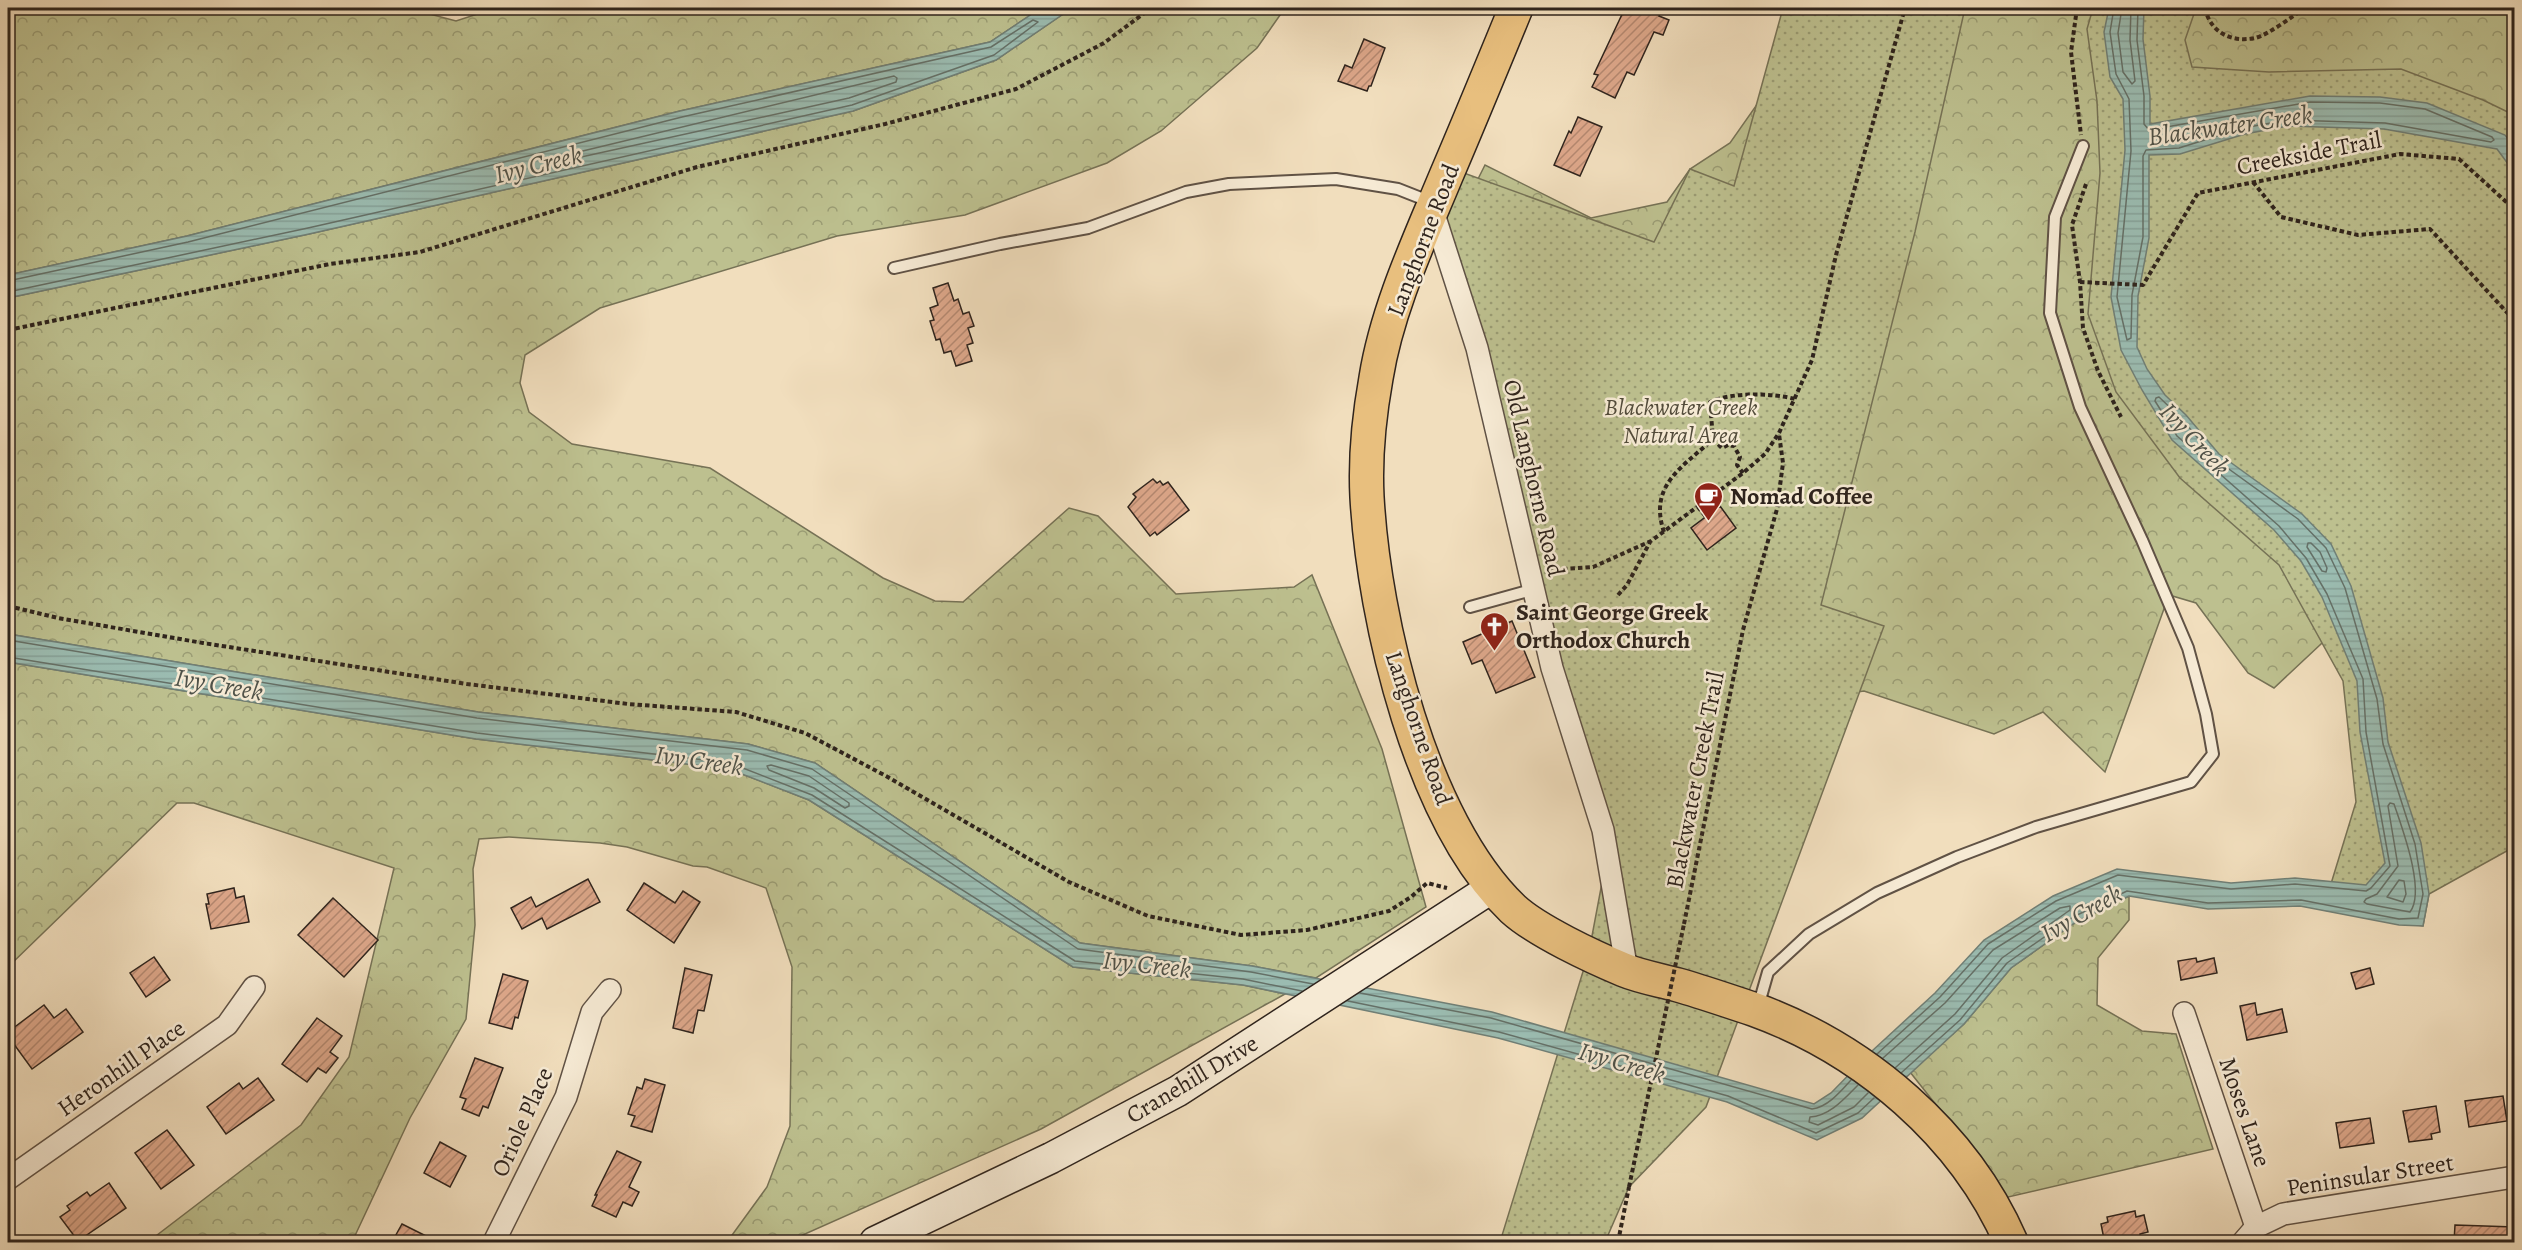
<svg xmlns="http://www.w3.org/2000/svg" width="2522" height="1250" viewBox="0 0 2522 1250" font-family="Alegreya,serif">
<defs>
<pattern id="forest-crowns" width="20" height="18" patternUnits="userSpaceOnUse" patternTransform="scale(1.5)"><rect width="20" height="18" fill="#bdc08f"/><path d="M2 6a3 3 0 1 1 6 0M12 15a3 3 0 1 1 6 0" fill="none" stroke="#9a9c74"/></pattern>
<pattern id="park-dots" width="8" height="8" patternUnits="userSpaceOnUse" patternTransform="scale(1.5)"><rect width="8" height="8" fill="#bdc08f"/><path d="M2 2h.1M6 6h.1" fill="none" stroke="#9a9c74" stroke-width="1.8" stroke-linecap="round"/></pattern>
<pattern id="water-rules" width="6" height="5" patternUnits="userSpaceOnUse" patternTransform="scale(1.5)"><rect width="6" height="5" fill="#9bbcb1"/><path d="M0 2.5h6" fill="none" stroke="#86a198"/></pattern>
<pattern id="building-hatch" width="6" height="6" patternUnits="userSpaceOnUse" patternTransform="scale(1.5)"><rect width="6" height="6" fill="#dda78a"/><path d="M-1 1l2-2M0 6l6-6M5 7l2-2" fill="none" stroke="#b48870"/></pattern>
</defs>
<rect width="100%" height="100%" fill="#f1debd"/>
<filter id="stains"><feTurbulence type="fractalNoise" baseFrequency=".00333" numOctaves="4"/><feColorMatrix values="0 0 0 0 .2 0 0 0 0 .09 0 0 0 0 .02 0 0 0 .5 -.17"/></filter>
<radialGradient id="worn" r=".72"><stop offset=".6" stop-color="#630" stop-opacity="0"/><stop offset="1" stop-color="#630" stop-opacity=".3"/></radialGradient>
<g fill="url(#forest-crowns)" stroke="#767256" stroke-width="1.5">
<polygon points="8,8 407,8 456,21 496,8 1041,8 990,42 680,111 187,236 8,275"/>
<polygon points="1072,8 1285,8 1257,48 1161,131 1107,163 965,215 837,236 600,308 525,355 520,383 529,412 572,444 710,468 883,578 935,601 963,602 1069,508 1098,516 1176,594 1294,587 1312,575 1382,749 1426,907 1316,978 1252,966 1080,943 815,763 748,744 478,712 8,634 8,298 309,234 853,111 996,60"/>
<polygon points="1784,8 2109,8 2337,629 2274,688 2248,673 2196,603 2169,595 2105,772 2043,712 1994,734 1864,691 1808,699 1458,219 1485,165 1591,218 1667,202 1690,169 1730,143 1763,96"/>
<polygon points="2144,8 2514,8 2514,146 2195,115"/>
<polygon points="8,662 476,739 729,769 809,800 1073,967 1243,985 1285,994 1041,1129 787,1242 727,1242 767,1187 790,1126 792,967 766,888 707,867 693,866 627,847 600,843 509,837 479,839 473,869 475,925 466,1019 410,1118 352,1242 148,1242 301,1125 349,1057 394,868 194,803 177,803 8,967"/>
<polygon points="2129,896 2129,920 2098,958 2097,1005 2142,1031 2176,1034 2213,1149 2004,1198 1979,1159 1910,1072 1964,1024 2011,968 2076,922"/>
</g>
<g fill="url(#park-dots)" stroke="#767256" stroke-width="1.5">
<polygon points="1783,8 1965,8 1915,232 1821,605 1884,626 1706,1107 1629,1187 1605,1242 1500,1242 1589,952 1607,856 1432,208 1450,168 1654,242 1690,169 1734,186"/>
<polygon points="2093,8 2196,8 2185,40 2192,67 2269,72 2401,69 2483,100 2514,115 2514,847 2429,894 2423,926 2323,910 2356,802 2343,681 2279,565 2180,478 2116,392 2088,314 2100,173 2097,101 2087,29"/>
</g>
<g fill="url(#water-rules)" stroke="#707f76" stroke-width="1.5">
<polygon points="1041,8 1072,8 996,60 853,111 309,234 8,298 8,275 187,236 680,111 990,42"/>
<polygon points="2109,8 2144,8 2143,39 2150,96 2150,124 2310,96 2380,97 2427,103 2505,135 2514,146 2514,172 2497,149 2384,129 2288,126 2245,134 2180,154 2149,155 2149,238 2138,296 2137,347 2147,369 2165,395 2186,415 2219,454 2302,514 2331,544 2351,586 2383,698 2388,742 2421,843 2429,894 2423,926 2399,925 2300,906 2208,909 2129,896 2076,922 2011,968 1964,1024 1862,1118 1817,1140 1727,1102 1498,1038 1243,985 1073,967 809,800 729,769 476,739 8,662 8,634 478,712 748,744 815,763 1080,943 1252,966 1492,1012 1814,1104 1831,1093 1872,1051 1935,993 1984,940 2053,896 2117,869 2231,883 2295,878 2366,885 2385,863 2360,732 2357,681 2322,597 2301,561 2274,530 2172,440 2142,390 2121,350 2111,297 2125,150 2123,99 2110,77 2104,32"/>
</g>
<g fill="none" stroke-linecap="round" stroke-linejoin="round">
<g stroke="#657067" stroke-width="1.5">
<polyline points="2114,8 2110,32 2116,74 2129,99 2131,151 2117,297 2127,340 2131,338 2132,295 2143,237 2143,156 2146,150 2179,148 2243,128 2288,120 2385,123 2491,142 2494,140 2492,137 2425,109 2380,103 2310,102 2149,130 2144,124 2144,96 2137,40 2138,8"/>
<polyline points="2122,8 2118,33 2123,72 2132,84 2135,81 2130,40 2131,8"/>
<polygon points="894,76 897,78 896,82 849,98 563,161 559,159 562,156"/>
<path d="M 2200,128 L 2203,130 L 2201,133 C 2189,137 2174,145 2162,139 L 2164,135 Z"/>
<polyline points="8,281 188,242 682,117 991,47 1033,20 1038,22 994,55 852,105 308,228 8,292"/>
<polygon points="2308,543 2311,543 2320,552 2327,568 2326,572 2322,571 2307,547"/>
<polyline points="8,640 477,718 747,750 812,769 1078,949 1251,972 1313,984"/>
<polyline points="8,657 477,733 730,763 812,795 1075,961 1243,979 1302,991"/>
<polygon points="771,765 809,776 849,803 849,806 845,808 814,788 769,770 767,766"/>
<path d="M 2390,803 L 2394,804 C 2402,828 2426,891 2410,912 L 2367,904 L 2364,902 L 2366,899 L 2377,894 L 2398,866 L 2388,806 Z"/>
<polygon points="2399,880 2404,881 2406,894 2403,902 2387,897"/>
<path d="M 1360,993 L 1491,1018 L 1812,1109 C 1828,1107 1841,1091 1851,1080"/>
<polyline points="1348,1001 1499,1032 1728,1096 1816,1133 1858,1113 1874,1098"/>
<polyline points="1877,1054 1940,997 1988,944 2056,901 2118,875 2231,889 2295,884 2366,891 2371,888 2390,866 2366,732 2363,679 2327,594 2306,558 2279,526 2177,436 2155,401 2156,398 2159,397 2182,419 2215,459 2298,519 2326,548 2345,588 2377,699 2383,744 2415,844 2423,894 2418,918 2399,919 2301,900 2208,903 2127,891 2073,917 2007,963 1960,1020 1901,1073"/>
<polyline points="1883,1058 1945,1003 1993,950 2060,908 2070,906 2070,910 2002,958 1955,1014 1895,1068"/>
<path d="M 1858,1085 C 1845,1098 1830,1116 1810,1117 L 1809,1122 L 1818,1125 L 1854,1107 L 1868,1093"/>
</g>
</g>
<g fill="url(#building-hatch)" stroke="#2f241d" stroke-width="1.5">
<polygon points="1625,8 1663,8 1659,16 1669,20 1663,35 1654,32 1634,75 1627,72 1615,98 1592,87 1598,75 1594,74"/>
<polygon points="1364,39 1385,48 1371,86 1369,86 1367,91 1338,81 1345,65 1352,68"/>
<polygon points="1578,117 1602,127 1580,176 1554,165 1569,131 1571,133"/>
<polygon points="948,283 954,301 958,299 963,314 969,312 974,326 968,328 973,343 967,345 972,361 956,366 951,351 944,353 940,339 936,340 930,321 934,320 930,308 938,305 933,288"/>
<polygon points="1153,479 1157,483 1160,481 1163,485 1168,482 1189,510 1157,535 1155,532 1150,536 1128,507 1136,497 1133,494"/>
<polygon points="1720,506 1736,528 1707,550 1691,528"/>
<polygon points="1512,621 1535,677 1496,693 1482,660 1472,664 1463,642"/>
<polygon points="588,879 600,902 547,929 542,918 522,929 511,908 531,897 536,907"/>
<polygon points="644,883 675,903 683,891 700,902 674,943 627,910"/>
<polygon points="234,888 236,898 244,896 249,922 211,929 206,904 209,904 207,894"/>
<polygon points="333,898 378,940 344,977 298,935"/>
<polygon points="154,957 170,980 146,997 130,973"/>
<polygon points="2196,958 2197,962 2214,958 2217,973 2181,980 2178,961"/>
<polygon points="685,968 712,975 704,1011 698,1010 693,1033 673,1028"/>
<polygon points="2370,968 2374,984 2356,989 2351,973"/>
<polygon points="503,974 528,981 518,1018 515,1017 512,1029 489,1023"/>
<polygon points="2255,1003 2257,1015 2282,1009 2287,1032 2247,1040 2240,1006"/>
<polygon points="44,1005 54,1018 66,1009 83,1032 32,1069 8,1036 8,1032"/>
<polygon points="317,1018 342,1036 330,1052 338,1058 326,1073 318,1068 307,1082 282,1064"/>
<polygon points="475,1058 503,1068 488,1108 483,1106 479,1116 462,1109 466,1099 460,1097"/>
<polygon points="258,1078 274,1100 226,1134 207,1107 239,1083 243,1089"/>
<polygon points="645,1079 665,1085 652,1132 631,1126 635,1116 628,1114 637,1087 642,1089"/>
<polygon points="2503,1096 2507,1121 2469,1127 2465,1101"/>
<polygon points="2436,1106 2440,1132 2431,1134 2432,1139 2409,1142 2403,1111"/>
<polygon points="2370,1118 2374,1143 2340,1148 2336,1123"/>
<polygon points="167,1130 194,1165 161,1189 135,1153"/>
<polygon points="440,1142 466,1156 450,1187 424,1173"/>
<polygon points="617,1151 641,1162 629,1187 639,1192 632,1206 623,1202 616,1217 592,1206 597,1195 595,1195"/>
<polygon points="109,1183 126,1208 78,1241 60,1217 70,1210 67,1206 87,1192 90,1196"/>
<polygon points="2135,1211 2136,1217 2144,1215 2148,1232 2140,1234 2141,1240 2112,1242 2111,1237 2104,1239 2101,1224 2108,1222 2107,1217"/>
<polygon points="402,1224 438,1242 392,1242"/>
<polygon points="2455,1225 2514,1227 2514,1239 2454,1242"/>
</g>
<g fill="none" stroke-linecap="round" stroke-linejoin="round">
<defs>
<g id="lane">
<polyline points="894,268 1000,244 1088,228 1186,192 1229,184 1336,179 1398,189 1431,202"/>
<polyline points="1470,607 1535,589"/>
<polyline points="1758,1007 1768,972 1809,934 1877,893 1957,857 2036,827 2191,782 2213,754 2206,714 2188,648 2142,540 2080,407 2050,313 2055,217 2083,146"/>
</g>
<g id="street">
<polyline points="1432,208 1477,348 1552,668 1603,830 1627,971"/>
<polyline points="2184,1013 2256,1227"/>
<polyline points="8,1179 227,1025 254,987"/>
<polyline points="494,1242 566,1097 592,1012 610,990"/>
<polyline points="2243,1242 2256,1227 2283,1214 2514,1177"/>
</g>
<polyline id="secondary" points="875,1242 1051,1158 1178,1091 1493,887"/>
<path id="primary" d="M 1516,8 C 1493,64 1470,120 1446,176 C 1419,241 1387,309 1376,378 C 1369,417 1365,458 1367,497 C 1374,621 1421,821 1513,909 C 1537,931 1593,957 1624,970 C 1641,977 1660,980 1678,985 C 1703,992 1728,1001 1753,1009 C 1864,1049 1964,1134 2011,1242"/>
</defs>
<use href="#lane" stroke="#605245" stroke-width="14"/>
<use href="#street" stroke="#605245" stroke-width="24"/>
<use href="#secondary" stroke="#2f241d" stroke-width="33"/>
<use href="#primary" stroke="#2f241d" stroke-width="36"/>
<g stroke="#2f241d" stroke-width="4" stroke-dasharray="4.5 3" stroke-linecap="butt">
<polyline points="2077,8 2071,52 2081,135"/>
<path d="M 2205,8 C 2210,32 2231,43 2255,38 C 2268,35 2293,16 2305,8"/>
<polyline points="2253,182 2281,217 2358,235 2430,229 2514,320"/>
<polyline points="2086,184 2072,225 2080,282 2083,328 2098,371 2121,417"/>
<polyline points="2080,282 2143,285 2198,193 2400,154 2459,159 2514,209"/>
<polyline points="8,330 330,264 420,252 697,167 885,124 1016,89 1104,43 1151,8"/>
<polyline points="1713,439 1722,448 1728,445 1734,446 1740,457 1737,465 1743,473"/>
<polyline points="1698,507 1706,517"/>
<path d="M 1664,532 C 1648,485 1683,467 1713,439 L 1710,402 C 1731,392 1773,393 1795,399"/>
<polyline points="1548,570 1593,567 1651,541 1743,473 1765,454 1779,433 1812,360 1836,255 1905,8"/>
<polyline points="1618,595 1627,585 1650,542"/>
<polyline points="8,606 58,618 203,643 467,684 628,704 736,712 805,733 886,776 1069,882 1148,916 1241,935 1307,930 1389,911 1411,897 1427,883 1447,888"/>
<polyline points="1684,924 1743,630 1777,509 1783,463 1779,434"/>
<polyline points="1618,1242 1629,1187"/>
</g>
<use href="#lane" stroke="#f6ead4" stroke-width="10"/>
<use href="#street" stroke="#f6ead4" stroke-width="21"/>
<use href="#secondary" stroke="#f6ead4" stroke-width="30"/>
<use href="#primary" stroke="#e8bf7e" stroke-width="33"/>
<polyline stroke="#2f241d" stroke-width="4" stroke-dasharray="4.5 3" stroke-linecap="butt" points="1629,1187 1684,924"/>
</g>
<defs>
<symbol id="cafe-pin" viewBox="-11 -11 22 30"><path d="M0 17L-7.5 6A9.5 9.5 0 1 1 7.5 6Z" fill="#8f2418" stroke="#f6ead4"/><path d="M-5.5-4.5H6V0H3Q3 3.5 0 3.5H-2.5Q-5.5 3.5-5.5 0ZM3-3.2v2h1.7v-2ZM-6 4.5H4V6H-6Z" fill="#fff"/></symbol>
<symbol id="church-pin" viewBox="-11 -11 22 30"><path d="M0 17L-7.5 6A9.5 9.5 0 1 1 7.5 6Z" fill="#8f2418" stroke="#f6ead4"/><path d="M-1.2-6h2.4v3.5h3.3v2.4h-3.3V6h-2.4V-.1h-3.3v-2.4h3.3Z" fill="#fff"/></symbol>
</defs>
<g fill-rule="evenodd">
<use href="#cafe-pin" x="1692" y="480" width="33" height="45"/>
<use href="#church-pin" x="1478" y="610" width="33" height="45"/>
</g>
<g text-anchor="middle" stroke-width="5" stroke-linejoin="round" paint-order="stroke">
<g font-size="24" fill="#2f241d" stroke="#f6ead4">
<text transform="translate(2309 153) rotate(-11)" y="8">Creekside Trail</text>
<text transform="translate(1423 240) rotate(-69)" y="8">Langhorne Road</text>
<text transform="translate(1534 478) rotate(77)" y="8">Old Langhorne Road</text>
<text transform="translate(1419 728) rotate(71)" y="8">Langhorne Road</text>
<text transform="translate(1695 780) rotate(-79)" y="8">Blackwater Creek Trail</text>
<text transform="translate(121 1068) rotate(-35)" y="8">Heronhill Place</text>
<text transform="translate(1192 1079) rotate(-31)" y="8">Cranehill Drive</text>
<text transform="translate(2245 1112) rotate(71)" y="8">Moses Lane</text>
<text transform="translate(522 1122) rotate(-66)" y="8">Oriole Place</text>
<text transform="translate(2370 1175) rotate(-9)" y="8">Peninsular Street</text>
</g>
<g font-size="24" font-style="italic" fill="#524b3a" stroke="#f6ead4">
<text x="1681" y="415">Blackwater Creek<tspan x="1681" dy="28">Natural Area</tspan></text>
</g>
<g font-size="24" font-weight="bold" fill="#2f241d" stroke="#f6ead4" text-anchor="start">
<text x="1730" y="504">Nomad Coffee</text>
<text x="1516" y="620">Saint George Greek<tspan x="1516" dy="28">Orthodox Church</tspan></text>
</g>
<g font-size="26" font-style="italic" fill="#4f5249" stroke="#f6ead4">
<text transform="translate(2230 125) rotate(-8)" y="9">Blackwater Creek</text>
<text transform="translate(538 164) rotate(-14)" y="9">Ivy Creek</text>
<text transform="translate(2195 439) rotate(47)" y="9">Ivy Creek</text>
<text transform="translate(219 684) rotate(10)" y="9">Ivy Creek</text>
<text transform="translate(699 760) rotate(8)" y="9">Ivy Creek</text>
<text transform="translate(2081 913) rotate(-30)" y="9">Ivy Creek</text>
<text transform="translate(1147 964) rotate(6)" y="9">Ivy Creek</text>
<text transform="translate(1622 1062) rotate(16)" y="9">Ivy Creek</text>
</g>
</g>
<rect width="2522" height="1250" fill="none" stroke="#f1debd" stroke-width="30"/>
<rect x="9" y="9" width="2504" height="1232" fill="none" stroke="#2f241d" stroke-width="3"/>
<rect x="15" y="15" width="2492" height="1220" fill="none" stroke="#2f241d" stroke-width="1.5"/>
<rect width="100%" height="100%" filter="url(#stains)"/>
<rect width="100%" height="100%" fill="url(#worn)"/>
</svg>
